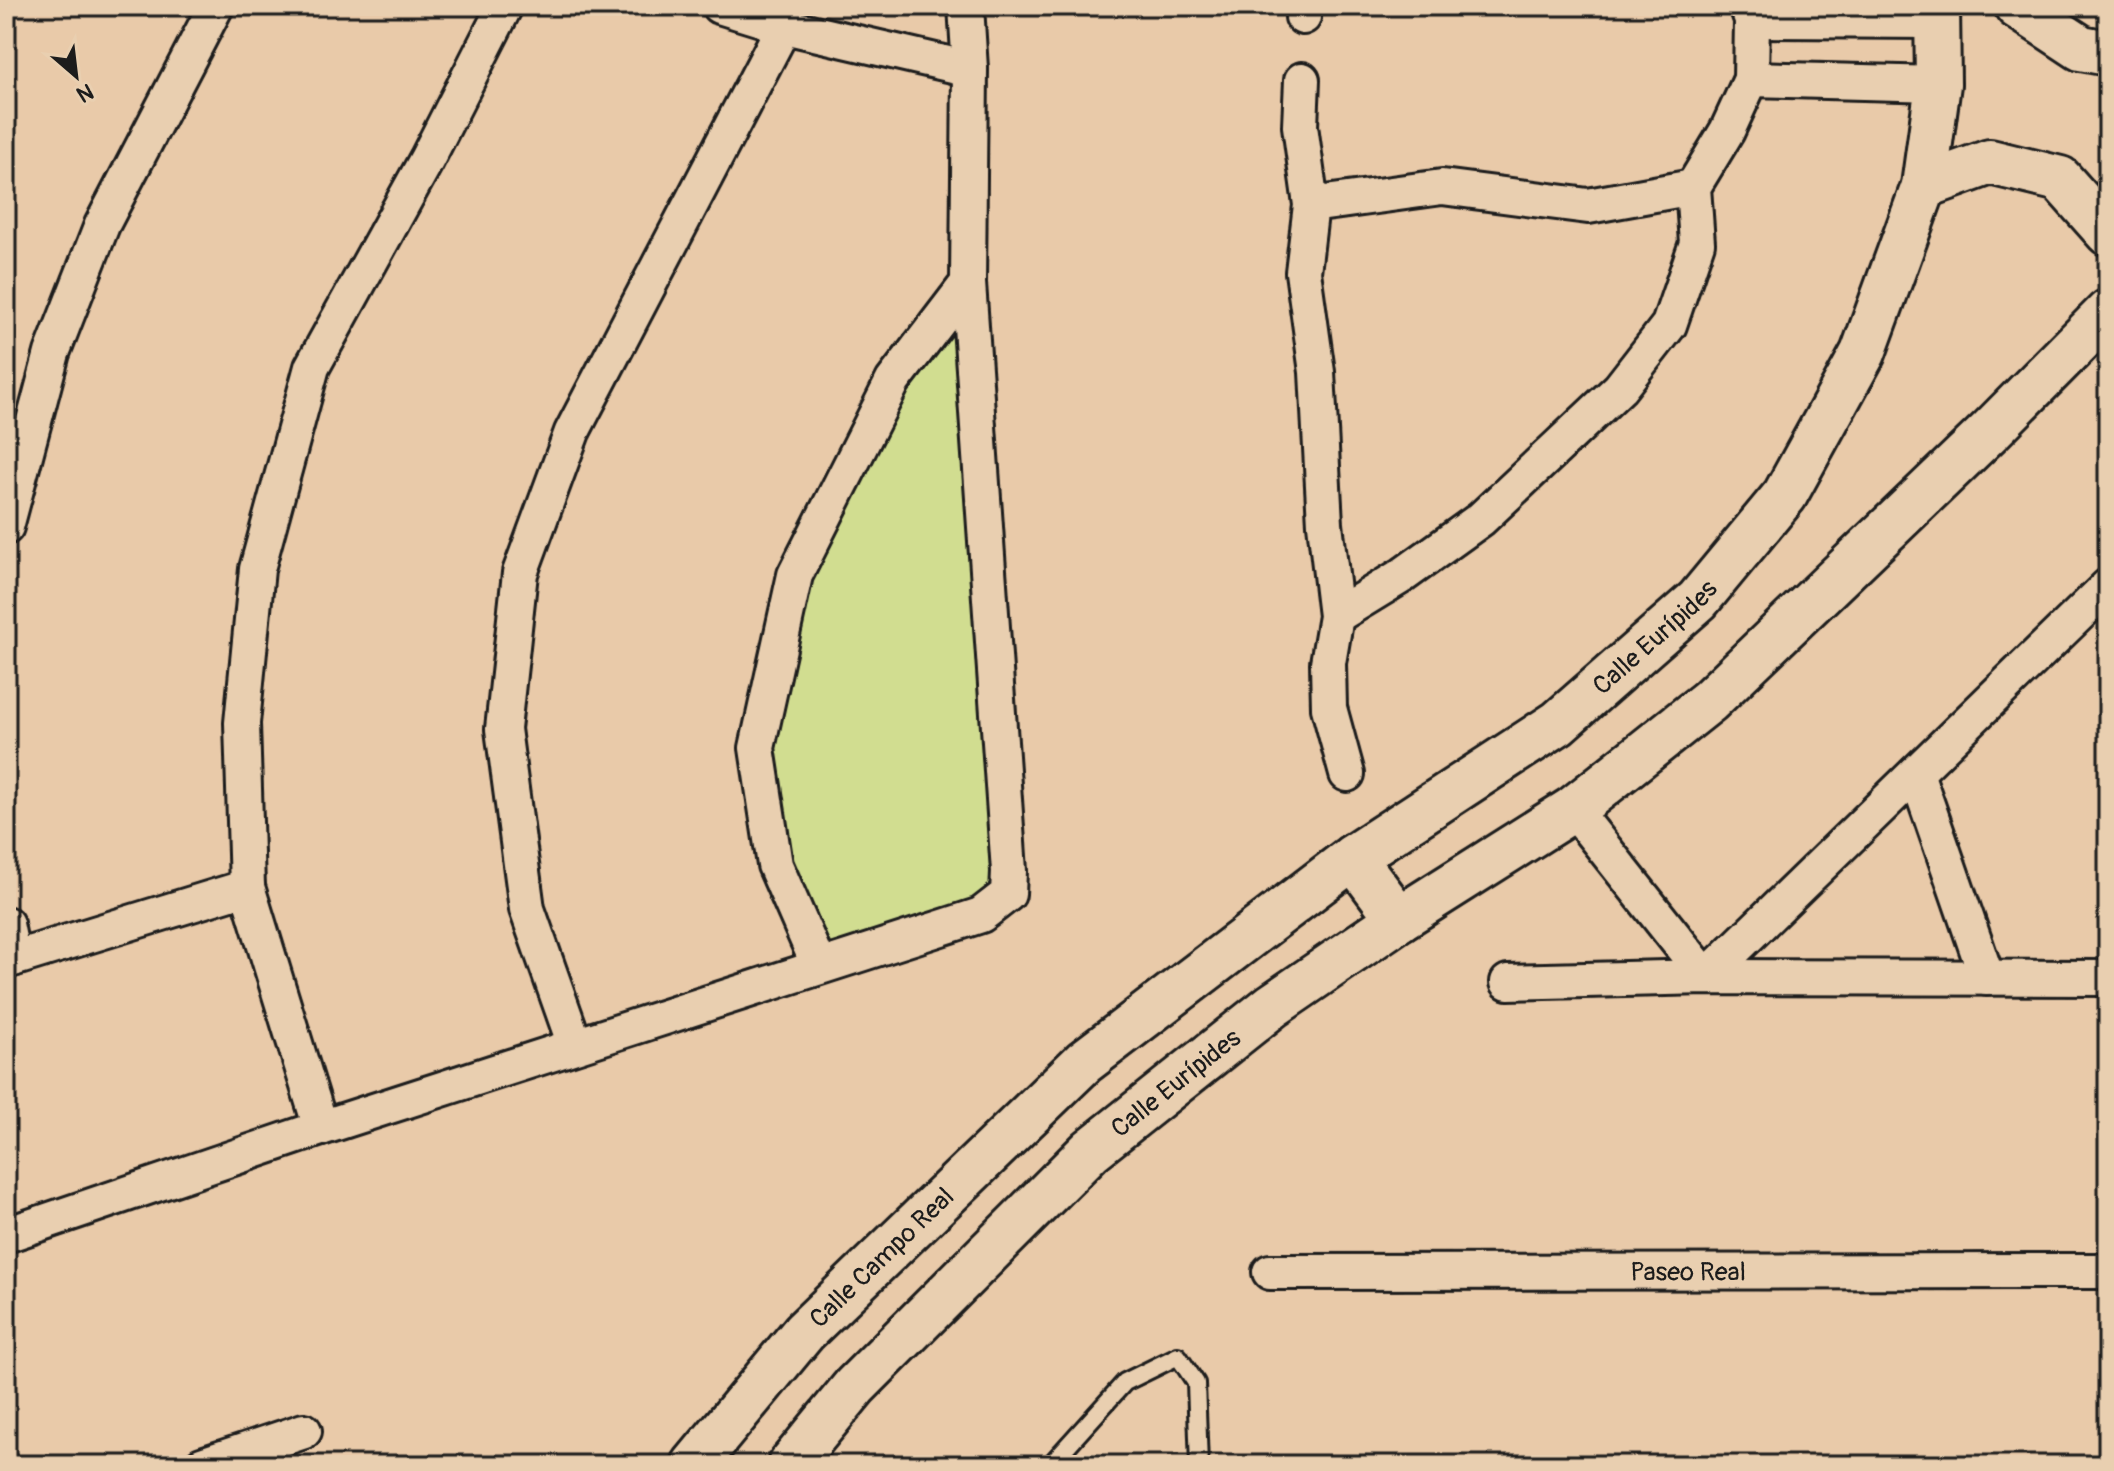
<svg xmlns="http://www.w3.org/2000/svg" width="2114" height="1471" viewBox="0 0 2114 1471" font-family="Pangolin,sans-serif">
<rect width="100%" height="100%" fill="#e9caa9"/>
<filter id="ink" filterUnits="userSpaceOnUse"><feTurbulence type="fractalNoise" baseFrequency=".0125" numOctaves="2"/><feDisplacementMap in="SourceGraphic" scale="16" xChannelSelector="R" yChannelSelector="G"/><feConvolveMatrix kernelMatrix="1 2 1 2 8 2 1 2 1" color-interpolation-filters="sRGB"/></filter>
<g filter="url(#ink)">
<polygon fill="#d1dd90" stroke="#767c56" stroke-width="2" points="968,283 1008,894 819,966 757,748 795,575"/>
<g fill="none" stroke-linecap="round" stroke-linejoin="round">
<defs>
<polyline id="lane" points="1050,1465 1125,1382 1178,1356 1196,1383 1199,1465"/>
<g id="street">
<polyline points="719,6 784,26 970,69"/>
<polyline points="1303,17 1304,6"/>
<polyline points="1752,20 1937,21"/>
<polyline points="1751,79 1938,84"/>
<polyline points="1302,80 1300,126 1311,205 1303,272 1317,372 1325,524 1336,616 1328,663 1329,708 1347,774"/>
<polyline points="1311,205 1442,187 1588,206 1693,187"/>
<polyline points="6,527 52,353 102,225 216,6"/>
<polyline points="1336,616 1403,575 1481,519 1620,388 1669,325 1697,243 1693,187 1727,131 1751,79 1752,20 1747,6"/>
<polyline points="1916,773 1987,978"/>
<polyline points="1573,809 1706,977"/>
<polyline points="6,924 13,959"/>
<polyline points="6,961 247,887"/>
<polyline points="819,966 775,865 757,748 795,575 893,381 968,283"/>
<polyline points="1706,977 2108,586"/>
<polyline points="1508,982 1706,977 2108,978"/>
<polyline points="575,1045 527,909 503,729 520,573 572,432 784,26"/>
<polyline points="321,1128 247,887 242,723 257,569 312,367 427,159 505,6"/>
<polyline points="6,1235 321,1128 981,915 1008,894 1009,871 968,283 970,69 966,6"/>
<path id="s1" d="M 1270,1272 L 2108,1271"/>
<polyline points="202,1465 304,1431"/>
</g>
<g id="secondary">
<polyline points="2017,6 2081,48 2108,53"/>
<polyline points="1924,186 1990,162 2060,179 2108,233"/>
<polyline points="1353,857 1399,919"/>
<path id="s2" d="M 694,1465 L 804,1332 L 1084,1062 L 1353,857 L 1558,723 L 1698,600 L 1785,495 L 1863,353 L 1924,186 L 1938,84 L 1937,6"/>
<path id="s3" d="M 790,1465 L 855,1386 L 1091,1150 L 1272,1006 L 1399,919 L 1573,809 L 1709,701 L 1991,430 L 2108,312"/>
</g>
</defs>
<use href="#lane" stroke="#1c1c1c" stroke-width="22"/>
<use href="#street" stroke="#1c1c1c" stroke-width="40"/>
<use href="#secondary" stroke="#1c1c1c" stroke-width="50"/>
<use href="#lane" stroke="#e9cfb0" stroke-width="16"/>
<use href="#street" stroke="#e9cfb0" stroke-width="34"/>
<use href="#secondary" stroke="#e9cfb0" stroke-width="44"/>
</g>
</g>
<g text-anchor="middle" stroke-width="6" stroke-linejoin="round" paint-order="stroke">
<g font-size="26" fill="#1c1c1c" stroke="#e9cfb0">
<text dy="9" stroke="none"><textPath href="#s2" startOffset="1274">Calle Eurípides</textPath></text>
<text dy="9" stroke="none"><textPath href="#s3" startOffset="544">Calle Eurípides</textPath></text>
<text dy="9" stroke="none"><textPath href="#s2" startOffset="280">Calle Campo Real</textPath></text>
<text dy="9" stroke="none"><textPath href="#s1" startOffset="418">Paseo Real</textPath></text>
</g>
</g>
<rect width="2114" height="1471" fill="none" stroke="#e9cfb0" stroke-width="32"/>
<rect x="16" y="16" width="2082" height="1439" fill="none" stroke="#1c1c1c" stroke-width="3" filter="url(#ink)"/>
<g transform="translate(76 76) rotate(152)" stroke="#e9cfb0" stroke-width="6" paint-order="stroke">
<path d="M0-6L14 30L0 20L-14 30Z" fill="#1c1c1c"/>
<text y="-12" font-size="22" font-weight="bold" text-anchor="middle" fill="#1c1c1c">N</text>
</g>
</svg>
